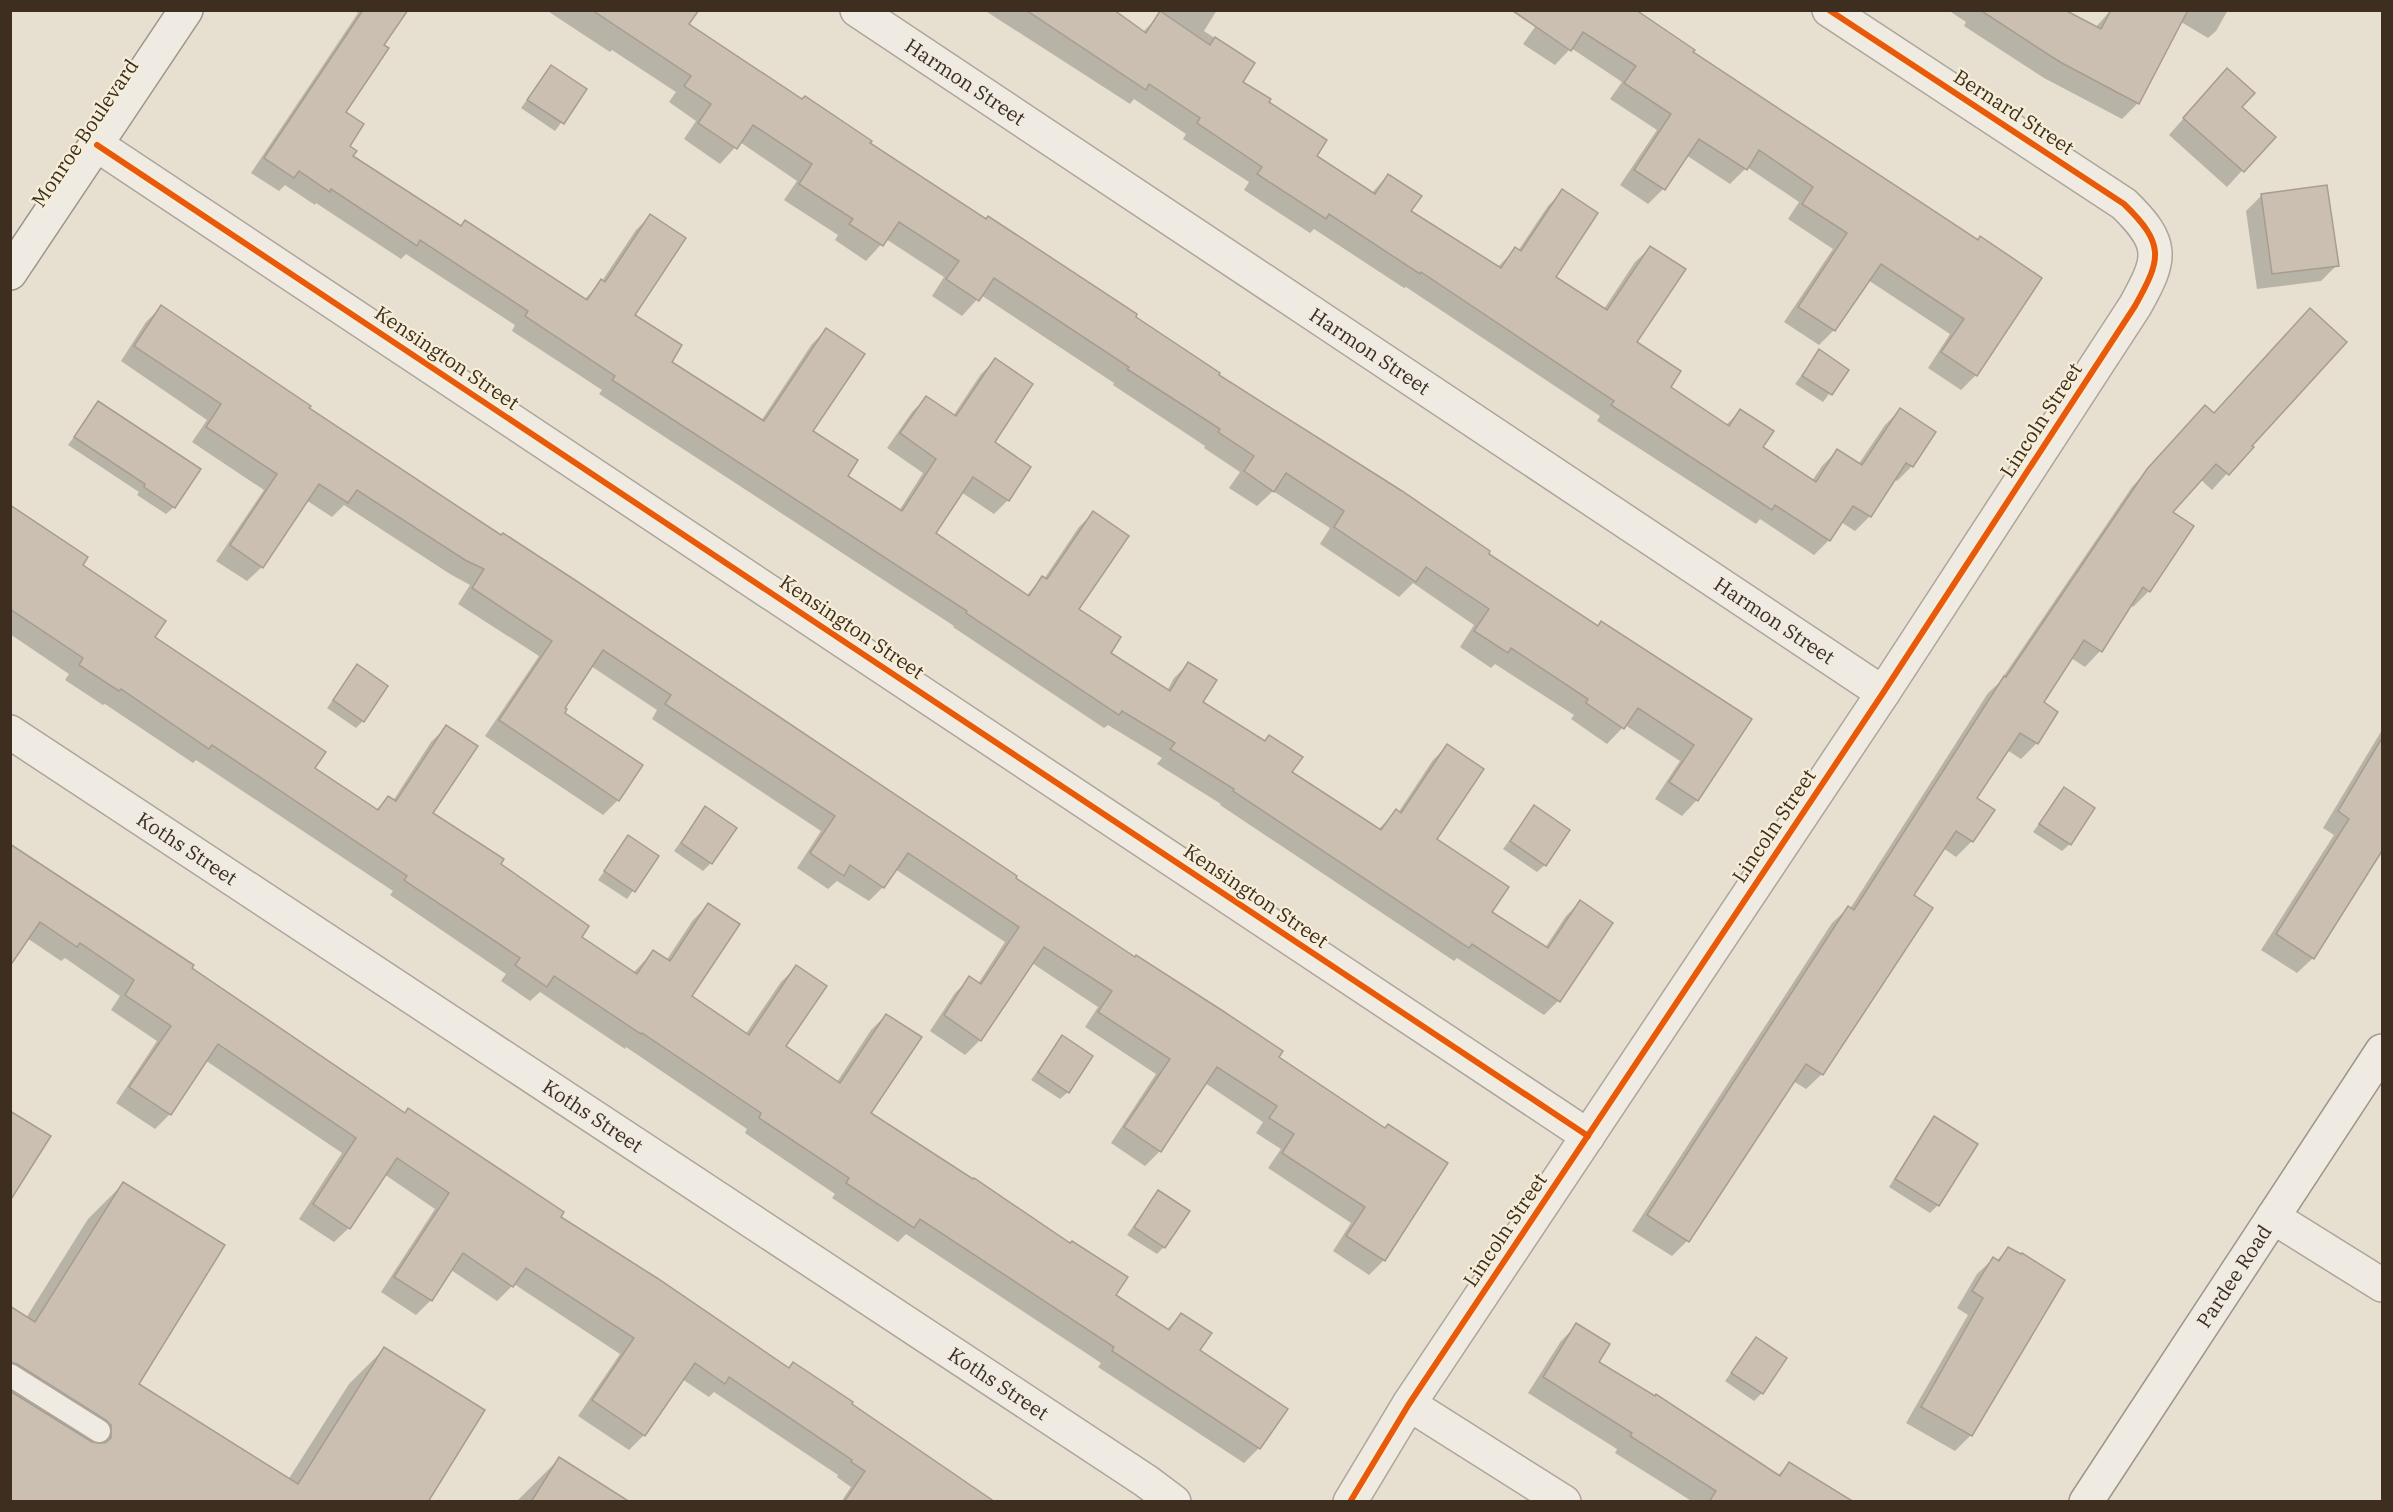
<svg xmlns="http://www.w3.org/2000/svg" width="2393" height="1512" viewBox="0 0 2393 1512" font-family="'IBM Plex Serif',serif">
<rect width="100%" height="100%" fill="#e7e0d1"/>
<g fill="#0003">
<polygon points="354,10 406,10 382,46 344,113 348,147 351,156 460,227 584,300 602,281 636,230 650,216 633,315 670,362 761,421 812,344 826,330 811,431 846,476 899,511 923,473 887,448 912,412 926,398 953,416 981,374 995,360 993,442 1008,500 994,514 961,492 934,533 1026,596 1042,578 1044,579 1079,527 1093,513 1077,610 1109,653 1167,691 1174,678 1188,664 1201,703 1264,742 1269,737 1290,773 1378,830 1396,811 1398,813 1433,760 1447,746 1435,839 1490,912 1545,948 1566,916 1580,902 1611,923 1558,1001 1544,1015 1457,958 1454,961 1220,805 1221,804 1157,764 1162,758 1108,725 1104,728 953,627 954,626 599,394 602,390 512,331 515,325 406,254 401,259 316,203 315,205 285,185 279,191 251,173 358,13"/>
<polygon points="546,10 677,10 687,25 1134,318 1597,627 1601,623 1750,720 1697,800 1682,816 1655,799 1680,761 1625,725 1607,744 1571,719 1574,715 1495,664 1491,668 1460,647 1474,625 1413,583 1399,597 1320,544 1330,528 1273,491 1257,506 1229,488 1240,472 1204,448 1205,446 1113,385 1114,383 981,295 962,316 932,296 944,277 886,239 866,261 835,240 838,235 784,200 797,181 740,142 720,164 684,139 696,121 669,102 676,92 612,50 610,52"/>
<polygon points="984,10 1108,10 1143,32 1164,10 1217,10 1204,31 1253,63 1241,82 1267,103 1315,157 1371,194 1388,175 1409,212 1498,267 1515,249 1518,251 1548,206 1563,191 1554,277 1604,309 1635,262 1650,248 1635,342 1668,388 1726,425 1740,411 1761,448 1812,481 1822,466 1837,451 1858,465 1885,425 1900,410 1912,466 1897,481 1894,479 1870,516 1855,531 1841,522 1829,540 1814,555 1760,519 1756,524 1597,421 1600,416 1406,287 1404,288 1314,229 1310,233 1244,190 1249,182 1183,139 1186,134 1134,99 1130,104"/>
<polygon points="1510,10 1632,10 1691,52 1978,241 1976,375 1961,390 1928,368 1950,334 1868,280 1834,330 1819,345 1784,322 1833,249 1788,219 1799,202 1747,167 1730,184 1686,155 1663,189 1648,204 1620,185 1657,130 1610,99 1622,82 1571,48 1555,65 1523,44 1535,27"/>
<polygon points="1948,10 2063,10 2095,28 2111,10 2171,40 2138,103 2122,119 2044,78 1964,26 1966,22"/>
<polygon points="2174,10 2228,10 2216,31 2208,38 2171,16"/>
<polygon points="551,67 585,90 555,131 521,108"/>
<polygon points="2212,86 2240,107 2273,137 2227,187 2169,135"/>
<polygon points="2262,195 2337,265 2321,281 2257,289 2246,211"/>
<polygon points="161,307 307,409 1014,878 1385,1129 1384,1260 1369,1275 1333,1251 1351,1223 1268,1168 1281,1149 1256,1133 1263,1122 1205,1083 1160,1151 1145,1166 1111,1143 1156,1074 1085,1027 1098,1007 1032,963 980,1040 965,1055 930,1031 955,993 970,978 978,984 1005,942 895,869 883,887 869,901 837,881 828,889 797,868 821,831 652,719 657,710 591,666 563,708 563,713 641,766 618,800 603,815 485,736 539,656 458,604 470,585 450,574 344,505 332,517 306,500 262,567 247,581 216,561 264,490 192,442 207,420 121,361 146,322"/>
<polygon points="1819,351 1847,370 1823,402 1795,384"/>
<polygon points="99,402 174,507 166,514 137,495 139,492 68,445"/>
<polygon points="2190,423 2251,447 2212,490 2200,479 2171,512 2149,591 2133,607 2130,605 2100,651 2085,667 2071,658 2042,702 2037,743 2021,759 2007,750 1975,799 1972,841 1956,857 1943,848 1912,896 1822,1074 1806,1089 1793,1081 1687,1241 1672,1256 1632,1231 1832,923 1848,908 1850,909 1988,693 1999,683 2132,487"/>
<polygon points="10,524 80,566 153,638 313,768 376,810 388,798 393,801 431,742 446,727 431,813 498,865 579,937 633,973 653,952 666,961 693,920 708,905 690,997 745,1035 781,982 796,967 784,1046 837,1082 871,1030 886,1015 869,1113 1114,1295 1166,1330 1181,1315 1198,1351 1259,1448 1244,1463 1098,1367 1101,1363 906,1234 898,1242 832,1198 835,1194 745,1133 747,1129 626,1047 625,1049 540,992 530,1001 501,981 506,974 390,895 393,891 196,760 193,763 105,704 103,705 65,680 69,674 10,634"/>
<polygon points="357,666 363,721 356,728 327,708"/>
<polygon points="2382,730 2382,849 2313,958 2297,973 2261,950 2334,835 2323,828"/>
<polygon points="2064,789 2070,844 2062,851 2033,832"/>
<polygon points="1534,807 1545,865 1537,872 1503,849"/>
<polygon points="705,808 711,863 703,871 674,851"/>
<polygon points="629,837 657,857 627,899 598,880"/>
<polygon points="10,845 559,1217 788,1369 793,1364 849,1405 993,1502 841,1502 851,1487 837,1477 838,1475 714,1392 709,1397 682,1379 644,1435 629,1450 578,1416 620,1354 514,1284 497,1301 451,1270 431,1300 416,1315 381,1292 435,1209 384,1174 349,1228 334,1242 299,1219 342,1153 205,1060 170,1114 155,1129 116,1103 157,1041 111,1010 120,996 65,958 61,961 27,938"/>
<polygon points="1062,1037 1068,1092 1060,1099 1031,1080"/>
<polygon points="1934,1118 1976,1144 1938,1205 1930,1213 1889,1187 1927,1126"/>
<polygon points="123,1184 137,1384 288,1480 349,1384 384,1349 426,1502 10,1502 10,1308 26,1318 88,1219"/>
<polygon points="1158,1192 1164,1247 1157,1254 1127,1235"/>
<polygon points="2008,1249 1971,1435 1955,1451 1906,1423 1968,1315 1957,1308 1977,1274 1993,1259 1996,1261"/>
<polygon points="1577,1325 1597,1362 1777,1476 1789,1464 1851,1502 1693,1502 1615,1453 1617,1449 1528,1393 1561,1341"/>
<polygon points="1756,1339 1762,1393 1754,1401 1725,1381"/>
<polygon points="559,1459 627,1502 516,1502"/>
</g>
<g fill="#cbbfb2" stroke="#a89c90" stroke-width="1.5">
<polygon points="363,10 408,10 384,45 389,48 346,112 364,124 350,146 357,151 353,156 461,226 465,220 587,300 601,279 605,282 650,214 686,238 635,315 682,345 672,362 764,421 826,328 865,354 813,431 858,460 848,476 902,511 936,459 900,433 926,396 956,416 995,358 1033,384 995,442 1031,467 1009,501 973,477 936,533 1029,596 1042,576 1047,579 1093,511 1129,536 1079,609 1121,637 1111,653 1170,691 1188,662 1217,680 1203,702 1265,741 1269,735 1303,757 1292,772 1381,830 1396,809 1401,813 1447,744 1484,769 1437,839 1509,887 1492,912 1548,948 1580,900 1613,923 1560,1002 1472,944 1469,948 1233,791 1234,789 1170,749 1175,743 1122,711 1119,715 966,613 967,611 612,380 615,376 525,316 528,311 420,240 417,246 331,189 330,192 299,171 294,178 264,158"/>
<polygon points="592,10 699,10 689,24 802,99 805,96 872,141 870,143 986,219 988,216 1137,314 1136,317 1220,373 1219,375 1402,491 1490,551 1489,554 1598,626 1601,621 1752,719 1698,801 1669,782 1694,745 1638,708 1624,729 1586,703 1588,699 1511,648 1508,653 1474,631 1489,609 1426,567 1416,582 1334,527 1344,511 1286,473 1274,492 1244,471 1254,456 1218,432 1220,429 1127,369 1129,367 994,278 979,301 946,279 959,261 899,222 883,246 849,224 853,219 799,184 812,164 753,125 737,149 698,123 711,104 684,86 691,76"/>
<polygon points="1026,10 1114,10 1146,33 1160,11 1210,45 1215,37 1255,63 1243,82 1271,99 1269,102 1327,140 1317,156 1375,194 1388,174 1422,196 1411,211 1501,268 1515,247 1521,251 1562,189 1598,213 1556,277 1607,310 1650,246 1686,269 1637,342 1681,371 1671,387 1729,426 1740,409 1774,431 1763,447 1816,482 1837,449 1862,465 1900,408 1936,432 1913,467 1906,463 1871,517 1853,506 1830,541 1775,505 1772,510 1611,405 1614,401 1421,272 1420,274 1329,214 1326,219 1257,174 1262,167 1197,123 1200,118 1149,84 1146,90"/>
<polygon points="1512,10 1636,10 1695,50 1693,52 1978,240 1980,236 2042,278 1977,376 1941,352 1964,319 1881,264 1835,331 1798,307 1847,233 1802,204 1813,187 1759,150 1747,170 1699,139 1665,190 1634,170 1671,114 1624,83 1636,66 1583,32 1571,51"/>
<polygon points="1980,10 2065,10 2101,29 2111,10 2188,10 2139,104 2060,62"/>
<polygon points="551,65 587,89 564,124 527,100"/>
<polygon points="2227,68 2255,93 2242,107 2276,137 2244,172 2183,118"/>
<polygon points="2327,185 2339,266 2272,274 2261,194"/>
<polygon points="161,305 311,406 309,408 501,535 503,533 575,580 1017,876 1016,878 1135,957 1136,955 1223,1011 1283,1051 1279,1057 1385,1128 1388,1124 1448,1163 1385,1261 1346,1236 1365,1207 1282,1153 1294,1134 1269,1118 1277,1106 1217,1067 1161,1152 1124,1127 1170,1059 1098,1012 1112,991 1044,947 981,1041 944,1015 969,976 981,984 1019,927 908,853 884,888 850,865 844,876 810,853 835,816 665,704 671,695 603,650 565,708 567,709 565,713 643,765 619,801 499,720 552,641 472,588 484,569 465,560 357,490 348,503 319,484 263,568 230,545 277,474 206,427 221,404 134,346"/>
<polygon points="2310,308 2347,342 2252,446 2254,447 2229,475 2216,464 2173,512 2194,526 2150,592 2143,587 2102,652 2084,640 2044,702 2058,712 2038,744 2020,733 1977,798 1995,810 1973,842 1956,831 1914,895 1933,908 1823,1075 1806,1064 1689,1242 1647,1215 1848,906 1854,910 2004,676 2006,677 2147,469 2205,405 2214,413"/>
<polygon points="1819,349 1849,370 1832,395 1802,376"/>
<polygon points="98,401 201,469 175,508 144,487 145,484 74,437"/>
<polygon points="10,505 88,557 83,565 166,621 155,637 326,752 315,768 378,810 388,796 396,801 446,725 478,746 433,813 504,859 501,864 589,926 582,937 637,974 653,950 670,961 708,903 740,924 692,996 749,1035 796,965 827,986 786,1046 840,1083 886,1014 922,1037 871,1113 973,1179 974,1178 1070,1243 1072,1241 1128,1277 1116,1295 1169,1330 1181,1313 1212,1333 1200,1350 1288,1409 1260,1449 1112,1351 1114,1347 920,1219 914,1228 846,1183 849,1178 759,1118 761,1113 642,1033 641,1034 554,976 547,987 515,965 520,958 404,880 407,876 212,745 209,749 121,689 119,691 79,665 83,658 10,609"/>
<polygon points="357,664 388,686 364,722 333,700"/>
<polygon points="2382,738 2382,851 2314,959 2276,934 2349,819 2338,811"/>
<polygon points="2064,787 2095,808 2071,845 2039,824"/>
<polygon points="1534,805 1570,830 1546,866 1510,841"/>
<polygon points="705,806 737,828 712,864 681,843"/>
<polygon points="628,835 659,856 635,892 604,871"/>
<polygon points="10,844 194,965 192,968 405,1113 408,1108 564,1212 561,1217 657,1278 789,1368 793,1362 853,1402 852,1404 995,1502 844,1502 865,1471 851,1462 852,1460 729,1377 725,1384 695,1363 645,1436 592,1400 634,1338 526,1268 513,1287 463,1253 432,1301 394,1277 449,1193 397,1158 350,1229 313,1204 356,1138 218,1044 171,1115 129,1087 171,1026 125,995 134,980 80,943 77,947 40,922 10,966"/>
<polygon points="1062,1035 1093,1056 1069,1093 1038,1072"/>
<polygon points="10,1111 51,1136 10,1201"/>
<polygon points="1934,1116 1978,1144 1939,1206 1895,1179"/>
<polygon points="123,1182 225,1245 139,1384 298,1484 384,1347 485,1410 428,1502 10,1502 10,1391 92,1442 105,1443 111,1438 111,1425 106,1420 17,1364 10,1362 10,1306 35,1322"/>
<polygon points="1158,1190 1190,1211 1165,1248 1134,1227"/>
<polygon points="2008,1247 2021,1254 2022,1253 2065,1280 1972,1436 1921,1407 1983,1298 1972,1291 1993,1257 1999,1261"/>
<polygon points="1576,1323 1610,1344 1599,1362 1655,1396 1656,1394 1780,1476 1789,1462 1854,1502 1709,1502 1716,1491 1630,1436 1632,1433 1543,1377"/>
<polygon points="1756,1337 1787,1358 1763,1394 1731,1373"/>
<polygon points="559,1457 630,1502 531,1502"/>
</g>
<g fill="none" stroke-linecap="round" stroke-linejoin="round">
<defs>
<polyline id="lane" points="10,1375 99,1431"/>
<g id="street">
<path id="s1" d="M 857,10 L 1883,693"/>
<polyline points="97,145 1588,1136"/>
<path id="s2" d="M 10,732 L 1146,1481 L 1174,1502"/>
<polyline points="2273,1217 2382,1285"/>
<polyline points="1409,1404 1564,1502"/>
<path d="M 1350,1502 L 1409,1404 L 1883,693 L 2135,306 C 2162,258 2165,244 2124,204 L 1829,10"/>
</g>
<g id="secondary">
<polyline points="10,273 186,10"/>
<path id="s3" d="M 2086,1502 L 2382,1051"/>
</g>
</defs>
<use href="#lane" stroke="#ada599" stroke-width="26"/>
<use href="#street" stroke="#ada599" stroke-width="36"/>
<use href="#secondary" stroke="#9c958a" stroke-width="36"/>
<use href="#lane" stroke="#efebe3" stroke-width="22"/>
<use href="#street" stroke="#efebe3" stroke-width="33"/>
<use href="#secondary" stroke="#efebe3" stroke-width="33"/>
<defs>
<g id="cycleway">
<polyline points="97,145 1588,1136"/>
<path d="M 1350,1502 L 1409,1404 L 1883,693 L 2135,306 C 2162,258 2165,244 2124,204 L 1829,10"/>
</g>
</defs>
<use href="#cycleway" stroke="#f7eed8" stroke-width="10"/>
<use href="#cycleway" stroke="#e8590c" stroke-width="6"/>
</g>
<g text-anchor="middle" stroke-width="4.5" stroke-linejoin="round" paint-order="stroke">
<g font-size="20" fill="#3d2e20" stroke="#f7eed8">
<text dy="7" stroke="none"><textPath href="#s1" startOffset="130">Harmon Street</textPath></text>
<text transform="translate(2014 112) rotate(33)" y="7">Bernard Street</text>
<text transform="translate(85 133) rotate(-56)" y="7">Monroe Boulevard</text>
<text dy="7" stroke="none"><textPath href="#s1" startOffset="616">Harmon Street</textPath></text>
<text transform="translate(447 358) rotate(34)" y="7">Kensington Street</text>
<text transform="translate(2041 420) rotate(-57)" y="7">Lincoln Street</text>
<text dy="7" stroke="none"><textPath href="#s1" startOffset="1102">Harmon Street</textPath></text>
<text transform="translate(852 627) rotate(34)" y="7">Kensington Street</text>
<text transform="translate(1774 826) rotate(-56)" y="7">Lincoln Street</text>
<text dy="7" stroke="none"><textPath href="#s2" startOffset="212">Koths Street</textPath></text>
<text transform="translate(1256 896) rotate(34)" y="7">Kensington Street</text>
<text dy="7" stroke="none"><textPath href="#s2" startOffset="698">Koths Street</textPath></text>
<text transform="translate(1505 1230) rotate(-56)" y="7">Lincoln Street</text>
<text dy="7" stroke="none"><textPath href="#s3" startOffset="270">Pardee Road</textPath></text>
<text dy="7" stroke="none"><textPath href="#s2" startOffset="1184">Koths Street</textPath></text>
</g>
</g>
<rect width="2393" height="1512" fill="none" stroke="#3d2e20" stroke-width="24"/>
</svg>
